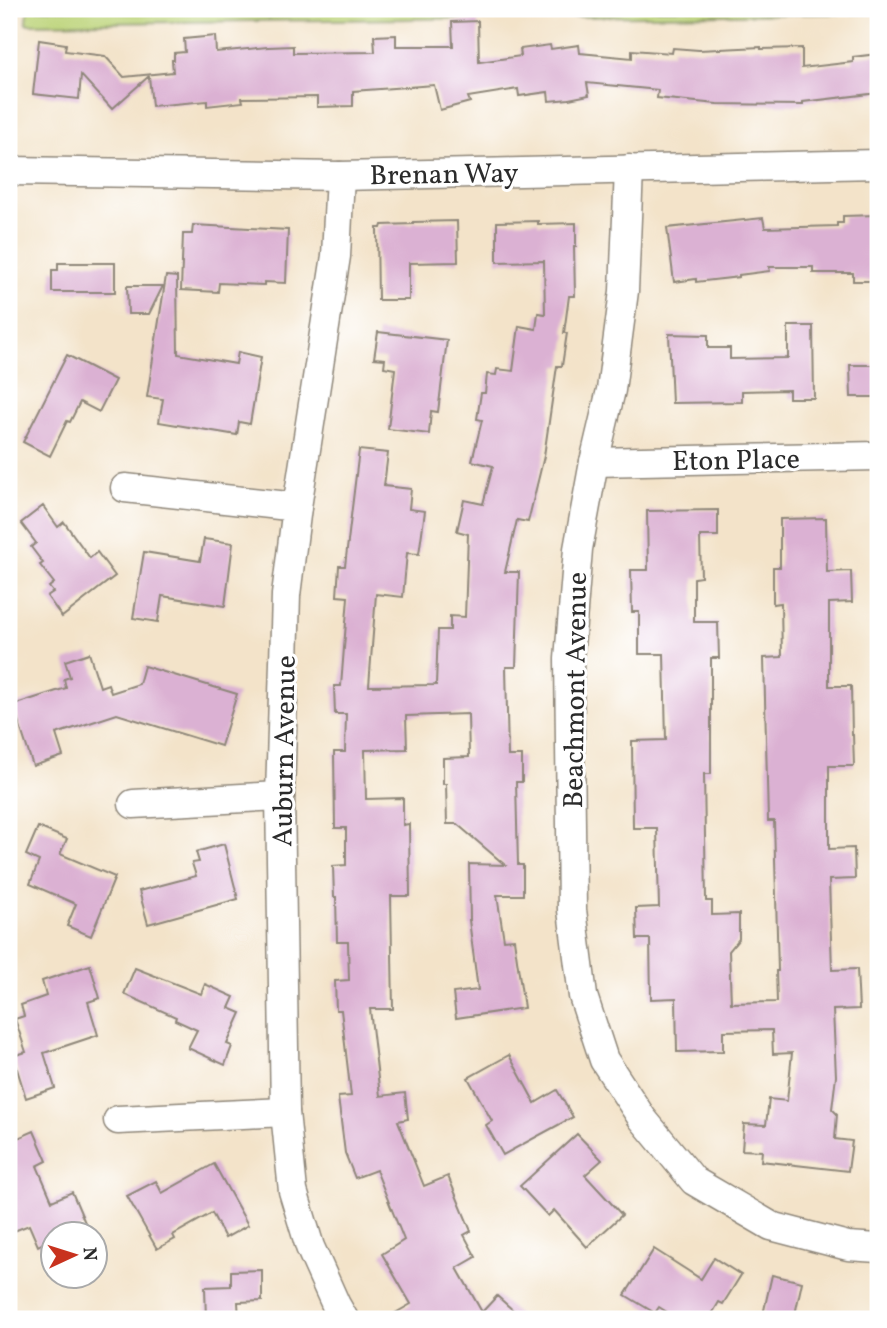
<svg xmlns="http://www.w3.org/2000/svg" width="887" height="1328" viewBox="0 0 887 1328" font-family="Vollkorn,serif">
<rect width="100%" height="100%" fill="#fff"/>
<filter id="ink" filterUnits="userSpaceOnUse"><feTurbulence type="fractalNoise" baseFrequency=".0143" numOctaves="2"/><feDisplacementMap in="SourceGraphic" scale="14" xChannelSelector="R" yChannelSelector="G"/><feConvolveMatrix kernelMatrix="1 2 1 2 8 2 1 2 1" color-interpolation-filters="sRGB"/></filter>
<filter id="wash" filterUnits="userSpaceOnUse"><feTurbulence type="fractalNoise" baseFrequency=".00686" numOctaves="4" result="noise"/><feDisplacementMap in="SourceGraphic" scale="28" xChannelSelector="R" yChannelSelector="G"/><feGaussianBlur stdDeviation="1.57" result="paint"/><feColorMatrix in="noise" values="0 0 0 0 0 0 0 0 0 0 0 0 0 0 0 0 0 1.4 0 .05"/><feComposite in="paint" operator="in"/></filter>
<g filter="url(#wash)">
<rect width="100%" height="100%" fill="#f3e3c9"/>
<polygon fill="#bbd377" stroke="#737f51" stroke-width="2" points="28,9 878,9 878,13 26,24"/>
<g id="blocks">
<g fill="#dbb1d3">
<polygon points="478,21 479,62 521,56 520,49 550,45 551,49 579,45 580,53 632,58 632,50 672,53 673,48 699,50 761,47 761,49 802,48 802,68 853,62 853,57 878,54 878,93 803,102 803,105 717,104 657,98 658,90 587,83 589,95 569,99 549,101 548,92 519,96 518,89 468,97 470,102 440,110 434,85 353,91 353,106 317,107 317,97 242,98 243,102 207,106 207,101 152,106 149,76 112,109 81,75 79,99 33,94 39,40 66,44 65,51 105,56 124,77 173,72 172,60 174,60 174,53 185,52 184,39 215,36 216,52 268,47 293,46 293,53 375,52 374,36 396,35 396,46 453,46 452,22"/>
<polygon points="878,215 878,281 853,281 853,273 813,273 813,267 769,267 770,271 739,275 739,277 696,282 696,279 674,282 667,228 763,218 765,228 837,226 837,223 843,223 843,216"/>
<polygon points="457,221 458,262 409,263 409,300 378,300 377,228 381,228 382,225 413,224 413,222"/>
<polygon points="538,221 538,224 576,223 576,246 574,246 575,296 569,296 564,333 567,333 562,366 557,366 544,456 528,522 517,520 505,572 519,572 516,667 506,667 508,756 522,756 522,782 516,782 518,865 523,865 523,895 497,895 504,940 514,939 524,1008 456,1018 453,993 478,990 469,920 470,920 469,864 505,865 457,824 447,824 446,784 443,784 443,758 469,757 468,714 406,716 407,749 365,750 366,799 403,798 403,825 409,824 410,896 391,896 393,1009 370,1009 380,1096 405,1093 408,1119 398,1121 424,1186 448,1176 471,1231 464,1235 476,1257 457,1268 482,1312 497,1296 523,1319 385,1319 411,1304 382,1254 404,1240 376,1170 355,1178 345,1153 338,1097 351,1096 341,1010 336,1010 335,981 349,980 348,942 337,942 336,897 334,897 333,866 346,865 346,828 335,828 334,752 345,752 346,714 335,714 334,686 341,686 348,597 337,596 339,566 345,566 359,450 388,453 384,486 411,489 409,509 425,511 419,554 407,553 403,597 376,594 369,686 436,685 438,630 450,630 450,616 465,617 468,534 457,531 464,500 483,504 493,466 472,461 482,420 477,419 481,393 485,393 487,374 496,375 497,369 513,371 519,326 536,329 538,313 545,314 544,261 497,262 497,222"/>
<polygon points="193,225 288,230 286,283 264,282 264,285 219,283 218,292 181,290 183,234 192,234"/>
<polygon points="58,263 115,263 115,292 52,292 52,270 58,270"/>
<polygon points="166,276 177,277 178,354 236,364 238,352 261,357 250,424 239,422 237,435 159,422 163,399 147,397"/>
<polygon points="127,286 163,286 149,314 128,314"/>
<polygon points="788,326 813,326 814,398 789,398 789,390 742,391 742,402 672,403 669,334 708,335 708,348 730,348 730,359 788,358"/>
<polygon points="378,332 447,340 438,412 431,411 429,434 388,429 395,369 384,367 385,359 374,358"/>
<polygon points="67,355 115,380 99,412 80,402 70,422 67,421 50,456 23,442"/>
<polygon points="850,365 878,365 878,397 851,397"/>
<polygon points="43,506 58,527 64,522 90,558 97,552 115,576 62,617 47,596 53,592 49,587 54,583 40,565 43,563 31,547 36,543 21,523"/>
<polygon points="718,510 718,536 700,536 701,577 694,578 694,622 718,622 719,658 711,658 711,774 704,774 706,901 712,901 712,915 739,914 739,939 729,951 731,1003 777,1002 776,971 778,971 774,821 768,821 764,658 782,657 781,603 773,604 773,567 780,567 780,519 826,518 827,572 851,571 852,602 829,603 829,686 851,686 852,735 853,735 854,766 829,766 829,849 854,848 855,879 829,880 832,970 857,969 859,1009 833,1010 836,1076 832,1109 837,1114 835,1139 852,1141 848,1171 761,1161 762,1151 742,1150 744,1124 766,1125 769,1099 787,1101 792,1053 773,1054 772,1030 723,1031 723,1051 677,1052 676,998 651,999 650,939 637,939 636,908 659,907 657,828 633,828 632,741 666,740 664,654 639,654 639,612 632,612 631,570 648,570 647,511"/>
<polygon points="204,539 233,543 225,606 162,596 158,622 133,618 144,552 200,561"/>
<polygon points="89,653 100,687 108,684 111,693 139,684 144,666 237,694 221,746 117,714 56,734 63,756 33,766 13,705 66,688 64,679 70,677 65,661"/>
<polygon points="38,827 67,839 60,854 115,877 91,936 67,926 76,904 30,884 39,861 26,855"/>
<polygon points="224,844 238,899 148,924 139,891 196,876 192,863 199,862 196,852"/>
<polygon points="90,965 100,998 88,1002 98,1035 44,1053 55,1088 26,1098 13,1056 26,1052 15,1019 24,1016 21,1005 46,996 42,981"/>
<polygon points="135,968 201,994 205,984 234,997 229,1008 241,1013 227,1044 232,1046 225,1065 188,1048 197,1030 175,1020 176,1017 124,994"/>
<polygon points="509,1055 535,1103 557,1090 573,1117 503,1155 486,1125 492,1121 468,1078"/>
<polygon points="34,1131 47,1161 37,1166 52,1201 72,1192 86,1225 66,1234 52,1234 52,1239 38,1246 29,1225 9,1233 9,1142"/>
<polygon points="577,1134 602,1160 585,1175 622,1215 587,1247 554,1210 548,1216 520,1186"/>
<polygon points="214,1164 248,1225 225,1238 212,1213 173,1235 175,1239 157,1249 127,1196 156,1181 162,1193"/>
<polygon points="654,1249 701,1279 714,1258 741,1275 723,1304 719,1302 709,1319 678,1319 659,1307 655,1313 625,1295"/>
<polygon points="262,1270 262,1301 238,1302 239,1319 206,1319 205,1287 231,1286 231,1271"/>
<polygon points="772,1275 802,1282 794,1319 762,1319"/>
</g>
</g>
</g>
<g filter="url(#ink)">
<use href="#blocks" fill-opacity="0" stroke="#8f877a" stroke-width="2"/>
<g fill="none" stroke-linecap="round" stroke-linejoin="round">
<defs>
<g id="street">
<polyline points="629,169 624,291 611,390 594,462 578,549 569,659 572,910 583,996 604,1060 642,1118 694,1181 771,1226 848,1246 878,1248"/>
<polyline points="9,171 340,176 878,164"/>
<polyline points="340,176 336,256 297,507 286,595 280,796 285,1112 293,1191 310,1247 336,1305 344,1319"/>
<polyline points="594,462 878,456"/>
<polyline points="125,488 297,507"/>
<polyline points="133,804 280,796"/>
<polyline points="118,1120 285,1112"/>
</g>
</defs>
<use href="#street" stroke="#8f877a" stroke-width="31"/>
<use href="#street" stroke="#fff" stroke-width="28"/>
</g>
</g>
<g text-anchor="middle" stroke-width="6" stroke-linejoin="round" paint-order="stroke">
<g font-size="28" fill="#2b2b2b" stroke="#fff">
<text transform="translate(444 173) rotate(-1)" y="10">Brenan Way</text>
<text transform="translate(736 459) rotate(-1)" y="10">Eton Place</text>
<text transform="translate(574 690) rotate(-89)" y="10">Beachmont Avenue</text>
<text transform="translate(283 751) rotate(-89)" y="10">Auburn Avenue</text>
</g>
</g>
<rect width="887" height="1328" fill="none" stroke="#fff" stroke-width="35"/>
<g transform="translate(74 1255) rotate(86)"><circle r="33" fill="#ffffff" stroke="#aaaaaa" stroke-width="2"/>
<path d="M0-5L12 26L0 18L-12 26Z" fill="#c8321e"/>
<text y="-10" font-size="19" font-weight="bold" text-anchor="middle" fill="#2b2b2b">N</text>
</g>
</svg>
